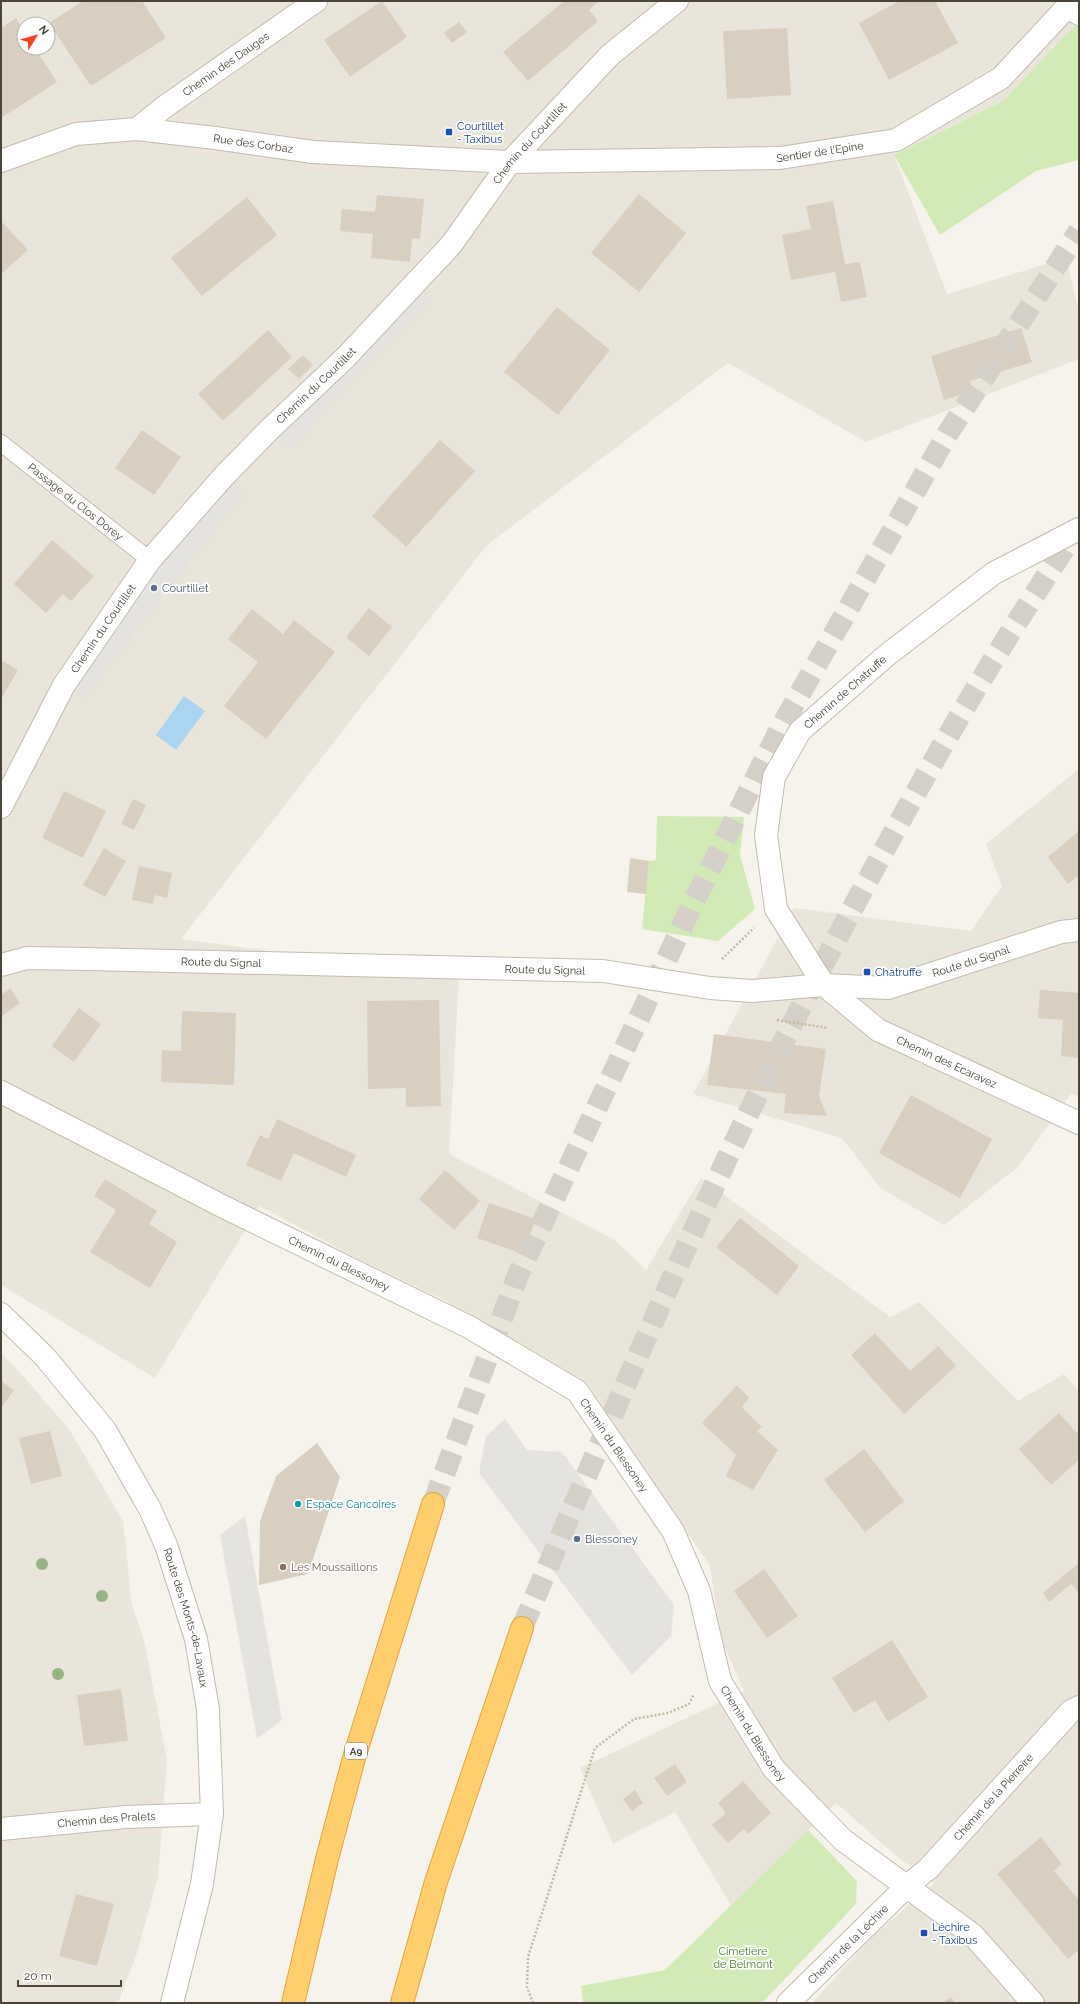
<svg xmlns="http://www.w3.org/2000/svg" width="1080" height="2004" viewBox="0 0 1080 2004" font-family="Raleway,sans-serif">
<rect width="100%" height="100%" fill="#f6f3ec"/>
<g fill="#eae5da" fill-rule="evenodd">
<path d="M 1,1 L 1079,1 L 1079,21 L 1003,101 L 894,155 L 947,294 L 1066,258 L 1079,312 L 1079,359 L 866,442 L 728,363 L 487,545 L 181,939 L 459,977 L 449,1154 L 615,1240 L 646,1270 L 701,1178 L 890,1317 L 919,1302 L 1018,1401 L 1064,1374 L 1079,1391 L 1079,2003 L 812,2003 L 873,1936 L 934,1883 L 901,1860 L 836,1803 L 731,1905 L 675,1812 L 613,1844 L 580,1768 L 744,1691 L 721,1638 L 710,1566 L 586,1382 L 444,1300 L 351,1255 L 260,1206 L 155,1378 L 1,1285 ZM 24,24 L 48,24 L 48,48 L 24,48 Z"/>
<polygon points="1079,769 1079,1096 1071,1094 1017,1168 944,1225 880,1188 842,1138 693,1094 794,908 971,931 1002,886 986,844"/>
<polygon points="1,1354 15,1367 69,1429 123,1521 132,1605 144,1640 167,1760 158,1877 137,1953 118,2003 1,2003"/>
</g>
<g fill="#d2eab5">
<polygon points="1079,21 1079,160 1036,171 940,235 894,155 1003,101"/>
<polygon points="657,816 744,817 740,855 755,909 718,941 642,929 649,861 656,860"/>
<polygon points="808,1830 857,1881 856,1904 762,2003 583,2003 581,1986 665,1970"/>
</g>
<g fill="#e5e3e0">
<polygon points="415,283 432,299 289,448 269,430"/>
<polygon points="224,476 244,492 84,697 64,685"/>
<polygon points="505,1419 527,1450 562,1452 674,1605 671,1636 632,1675 479,1473 486,1436"/>
<polygon points="245,1516 282,1720 257,1739 220,1535"/>
</g>
<polygon fill="#a9d4f2" points="184,696 205,711 176,750 156,735"/>
<g fill="#d8cfc1">
<polygon points="83,1 142,1 166,38 91,86 49,23"/>
<polygon points="382,1 407,37 350,77 324,40"/>
<polygon points="564,1 599,1 589,10 598,21 528,81 503,52"/>
<polygon points="899,1 935,1 958,43 889,80 859,23"/>
<polygon points="16,18 24,31 24,48 35,48 57,82 1,118 1,28"/>
<polygon points="459,22 467,32 452,43 444,33"/>
<polygon points="787,28 791,95 727,99 723,31"/>
<polygon points="639,194 686,233 639,292 591,253"/>
<polygon points="377,195 424,199 420,239 412,238 410,262 371,258 373,234 340,231 342,209 375,212"/>
<polygon points="247,197 277,235 202,296 171,258"/>
<polygon points="833,201 845,264 860,262 867,297 841,302 835,272 791,280 782,235 811,229 806,206"/>
<polygon points="1,221 28,250 1,274"/>
<polygon points="557,307 610,350 558,415 504,372"/>
<polygon points="1021,328 1032,362 970,381 973,391 944,400 931,356"/>
<polygon points="268,330 292,357 223,421 198,394"/>
<polygon points="303,355 313,365 299,379 288,369"/>
<polygon points="142,430 181,457 154,495 115,468"/>
<polygon points="440,440 475,471 406,547 372,516"/>
<polygon points="52,540 94,576 71,601 63,594 46,613 14,584"/>
<polygon points="369,608 392,627 369,656 346,637"/>
<polygon points="252,609 283,634 294,620 335,652 266,739 224,706 258,662 228,639"/>
<polygon points="1,660 18,670 1,699"/>
<polygon points="64,791 106,811 83,858 42,838"/>
<polygon points="133,799 146,805 134,830 121,824"/>
<polygon points="1079,831 1079,875 1068,884 1048,857"/>
<polygon points="104,848 126,861 105,897 83,885"/>
<polygon points="630,858 649,861 646,894 627,892"/>
<polygon points="139,866 172,873 167,898 155,895 153,904 132,900"/>
<polygon points="10,988 20,1003 1,1017 1,995"/>
<polygon points="1040,990 1079,993 1079,1058 1061,1056 1063,1020 1038,1018"/>
<polygon points="439,1000 441,1106 406,1107 406,1088 368,1089 367,1001"/>
<polygon points="79,1008 101,1024 74,1062 52,1046"/>
<polygon points="182,1011 236,1013 234,1085 161,1082 162,1050 181,1051"/>
<polygon points="714,1034 826,1049 819,1096 827,1116 784,1113 786,1094 707,1085"/>
<polygon points="911,1095 992,1139 960,1198 879,1153"/>
<polygon points="277,1119 356,1155 346,1177 294,1153 281,1181 246,1165 260,1135 268,1139"/>
<polygon points="445,1170 480,1201 454,1230 419,1199"/>
<polygon points="105,1179 157,1211 149,1224 177,1242 150,1288 90,1252 116,1210 94,1196"/>
<polygon points="489,1203 536,1219 523,1254 477,1238"/>
<polygon points="740,1218 799,1266 777,1295 716,1247"/>
<polygon points="875,1333 910,1371 938,1346 956,1366 904,1414 851,1355"/>
<polygon points="1,1381 14,1390 1,1408"/>
<polygon points="737,1385 749,1398 742,1407 762,1427 757,1431 778,1450 753,1490 726,1476 736,1455 702,1423"/>
<polygon points="1059,1413 1079,1435 1079,1460 1051,1485 1019,1449"/>
<polygon points="50,1431 62,1476 31,1484 19,1438"/>
<polygon points="317,1443 340,1477 308,1574 259,1585 260,1521 276,1476"/>
<polygon points="864,1449 904,1501 865,1532 824,1480"/>
<polygon points="1079,1563 1079,1593 1071,1584 1049,1602 1043,1593"/>
<polygon points="764,1569 798,1616 767,1638 734,1591"/>
<polygon points="892,1640 928,1697 888,1722 875,1700 854,1713 832,1678"/>
<polygon points="121,1689 128,1741 84,1746 77,1695"/>
<polygon points="675,1764 687,1782 667,1796 654,1778"/>
<polygon points="743,1781 771,1813 748,1834 744,1829 728,1843 712,1825 726,1813 718,1803"/>
<polygon points="635,1790 643,1803 632,1811 623,1799"/>
<polygon points="1041,1837 1062,1864 1054,1871 1079,1900 1079,1950 1068,1959 997,1874"/>
<polygon points="76,1894 114,1904 97,1966 59,1956"/>
<polygon points="951,1997 955,2003 942,2003"/>
</g>
<g fill="none" stroke-linecap="round" stroke-linejoin="round">
<g stroke="#d4d0c8" stroke-width="22" stroke-dasharray="22 11" stroke-linecap="butt">
<polyline points="433,1504 518,1275 695,899 781,727 948,433 1079,231"/>
<path d="M 522,1628 C 618,1401 713,1173 828,955 C 879,858 932,761 989,667 C 1018,619 1049,573 1079,525"/>
</g>
<defs>
<g id="service">
<path id="s1" d="M 1,443 L 150,560"/>
</g>
<g id="minor">
<path id="s2" d="M 137,129 L 163,108 L 316,1"/>
<path id="s3" d="M 1,161 L 76,134 L 137,129 L 215,138 L 313,152 L 510,162 L 780,158 L 896,140 L 1001,78 L 1067,7 L 1079,14"/>
<path id="s4" d="M 1079,529 L 994,573 L 887,655 L 800,731 L 774,777 L 766,835 L 776,909 L 824,985 L 878,1030 L 1079,1123"/>
<path id="s5" d="M 1,807 L 64,685 L 150,560 L 224,476 L 269,430 L 345,358 L 451,245 L 510,162 L 610,55 L 677,1"/>
<path id="s6" d="M 1,965 L 27,958 L 88,959 L 603,971 L 710,988 L 752,991 L 824,985 L 888,988 L 1061,932 L 1079,930"/>
<path id="s7" d="M 1,1092 L 222,1206 L 469,1327 L 577,1391 L 673,1531 L 699,1591 L 720,1681 L 774,1769 L 843,1840 L 973,1935 L 1033,2003"/>
<path id="s8" d="M 1,1829 L 126,1817 L 212,1814"/>
<path id="s9" d="M 788,2003 L 907,1886 L 928,1869 L 1071,1711 L 1079,1707"/>
</g>
<g id="tertiary">
<path id="s10" d="M 1,1314 L 45,1357 L 105,1430 L 150,1509 L 166,1545 L 196,1639 L 208,1709 L 212,1814 L 202,1884 L 172,2003"/>
</g>
<g id="motorway">
<polyline points="293,2003 327,1859 354,1758 433,1504"/>
<polyline points="402,2003 436,1882 522,1628"/>
</g>
</defs>
<use href="#service" stroke="#c2bbae" stroke-width="18"/>
<use href="#minor" stroke="#c2bbae" stroke-width="24"/>
<use href="#tertiary" stroke="#c2bbae" stroke-width="24"/>
<use href="#motorway" stroke="#e0a43c" stroke-width="24"/>
<g stroke="#c4b79f" stroke-width="2.5" stroke-dasharray="2 2" stroke-linecap="butt">
<polyline points="722,959 754,928"/>
<polyline points="777,1020 828,1028"/>
<polyline points="533,2003 527,1987 528,1957 595,1748 634,1719 668,1713 689,1704 694,1694"/>
</g>
<use href="#service" stroke="#fff" stroke-width="16"/>
<use href="#minor" stroke="#fff" stroke-width="22"/>
<use href="#tertiary" stroke="#fff" stroke-width="22"/>
<use href="#motorway" stroke="#ffcf6e" stroke-width="22"/>
</g>
<g fill="#97b381">
<circle cx="42" cy="1564" r="6"/>
<circle cx="102" cy="1596" r="6"/>
<circle cx="58" cy="1674" r="6"/>
</g>
<g fill="#1a4fb4" stroke="#fff" stroke-width="1.5">
<rect x="445" y="128" width="8" height="8" rx="2"/>
<rect x="863" y="968" width="8" height="8" rx="2"/>
<rect x="920" y="1929" width="8" height="8" rx="2"/>
</g>
<g fill="#5c6f8a" stroke="#fff" stroke-width="1.5">
<circle cx="154" cy="588" r="4"/>
<circle cx="577" cy="1539" r="4"/>
</g>
<circle fill="#0f9aa8" stroke="#fff" stroke-width="1.5" cx="298" cy="1504" r="4"/>
<circle fill="#8d6e63" stroke="#fff" stroke-width="1.5" cx="283" cy="1567" r="4"/>
<g text-anchor="middle" stroke-width="3.5" stroke-linejoin="round" paint-order="stroke">
<rect fill="#fff" stroke="#817c74" stroke-width="1" x="345" y="1743" width="22" height="16" rx="3"/>
<g font-size="10" font-weight="bold" fill="#4b4439">
<text x="356" y="1755">A9</text>
</g>
<g font-size="11" fill="#4b4439" stroke="#fff">
<text dy="4" stroke="none"><textPath href="#s2" startOffset="110">Chemin des Dauges</textPath></text>
<text dy="4" stroke="none"><textPath href="#s3" startOffset="258">Rue des Corbaz</textPath></text>
<text dy="4" stroke="none"><textPath href="#s5" startOffset="854">Chemin du Courtillet</textPath></text>
<text dy="4" stroke="none"><textPath href="#s3" startOffset="826">Sentier de l'Epine</textPath></text>
<text dy="4" stroke="none"><textPath href="#s5" startOffset="530">Chemin du Courtillet</textPath></text>
<text dy="4" stroke="none"><textPath href="#s1" startOffset="95">Passage du Clos Dorey</textPath></text>
<text dy="4" stroke="none"><textPath href="#s5" startOffset="206">Chemin du Courtillet</textPath></text>
<text transform="translate(845 692) rotate(-41)" y="4">Chemin de Chatruffe</text>
<text dy="4" stroke="none"><textPath href="#s6" startOffset="977">Route du Signal</textPath></text>
<text dy="4" stroke="none"><textPath href="#s6" startOffset="221">Route du Signal</textPath></text>
<text dy="4" stroke="none"><textPath href="#s6" startOffset="545">Route du Signal</textPath></text>
<text dy="4" stroke="none"><textPath href="#s4" startOffset="768">Chemin des Ecaravez</textPath></text>
<text dy="4" stroke="none"><textPath href="#s7" startOffset="379">Chemin du Blessoney</textPath></text>
<text dy="4" stroke="none"><textPath href="#s7" startOffset="715">Chemin du Blessoney</textPath></text>
<text dy="4" stroke="none"><textPath href="#s10" startOffset="362">Route des Monts-de-Lavaux</textPath></text>
<text dy="4" stroke="none"><textPath href="#s7" startOffset="1039">Chemin du Blessoney</textPath></text>
<text dy="4" stroke="none"><textPath href="#s9" startOffset="291">Chemin de la Pierreire</textPath></text>
<text dy="4" stroke="none"><textPath href="#s8" startOffset="106">Chemin des Pralets</textPath></text>
<text dy="4" stroke="none"><textPath href="#s9" startOffset="84">Chemin de la Léchire</textPath></text>
</g>
<g font-size="11" fill="#164399" stroke="#fff" text-anchor="start">
<text x="457" y="130">Courtillet<tspan x="457" dy="13">- Taxibus</tspan></text>
<text x="875" y="976">Chatruffe</text>
<text x="932" y="1931">Léchire<tspan x="932" dy="13">- Taxibus</tspan></text>
</g>
<g font-size="11" fill="#4e5e75" stroke="#fff" text-anchor="start">
<text x="162" y="592">Courtillet</text>
<text x="585" y="1543">Blessoney</text>
</g>
<g font-size="11" fill="#0d838f" stroke="#fff" text-anchor="start">
<text x="306" y="1508">Espace Cancoires</text>
</g>
<g font-size="11" fill="#785e54" stroke="#fff" text-anchor="start">
<text x="291" y="1571">Les Moussaillons</text>
</g>
<g font-size="11" fill="#4a7f2a" stroke="#fff">
<text x="743" y="1955">Cimetière<tspan x="743" dy="13">de Belmont</tspan></text>
</g>
</g>
<rect width="1080" height="2004" fill="none" stroke="#4b4439" stroke-width="4"/>
<g transform="translate(36 36) rotate(53)"><circle r="19" fill="#ffffff" stroke="#b7b4b0"/>
<path d="M0-3L7 15L0 10L-7 15Z" fill="#fc3f1d"/>
<text y="-6" font-size="11" font-weight="bold" text-anchor="middle" fill="#4b4439">N</text>
</g>
<path d="M18 1980v6h103v-6" fill="none" stroke="#4b4439" stroke-width="2"/>
<text x="24" y="1980" font-size="12" fill="#4b4439" stroke="#ffffff" stroke-width="3" paint-order="stroke">20 m</text>
</svg>
